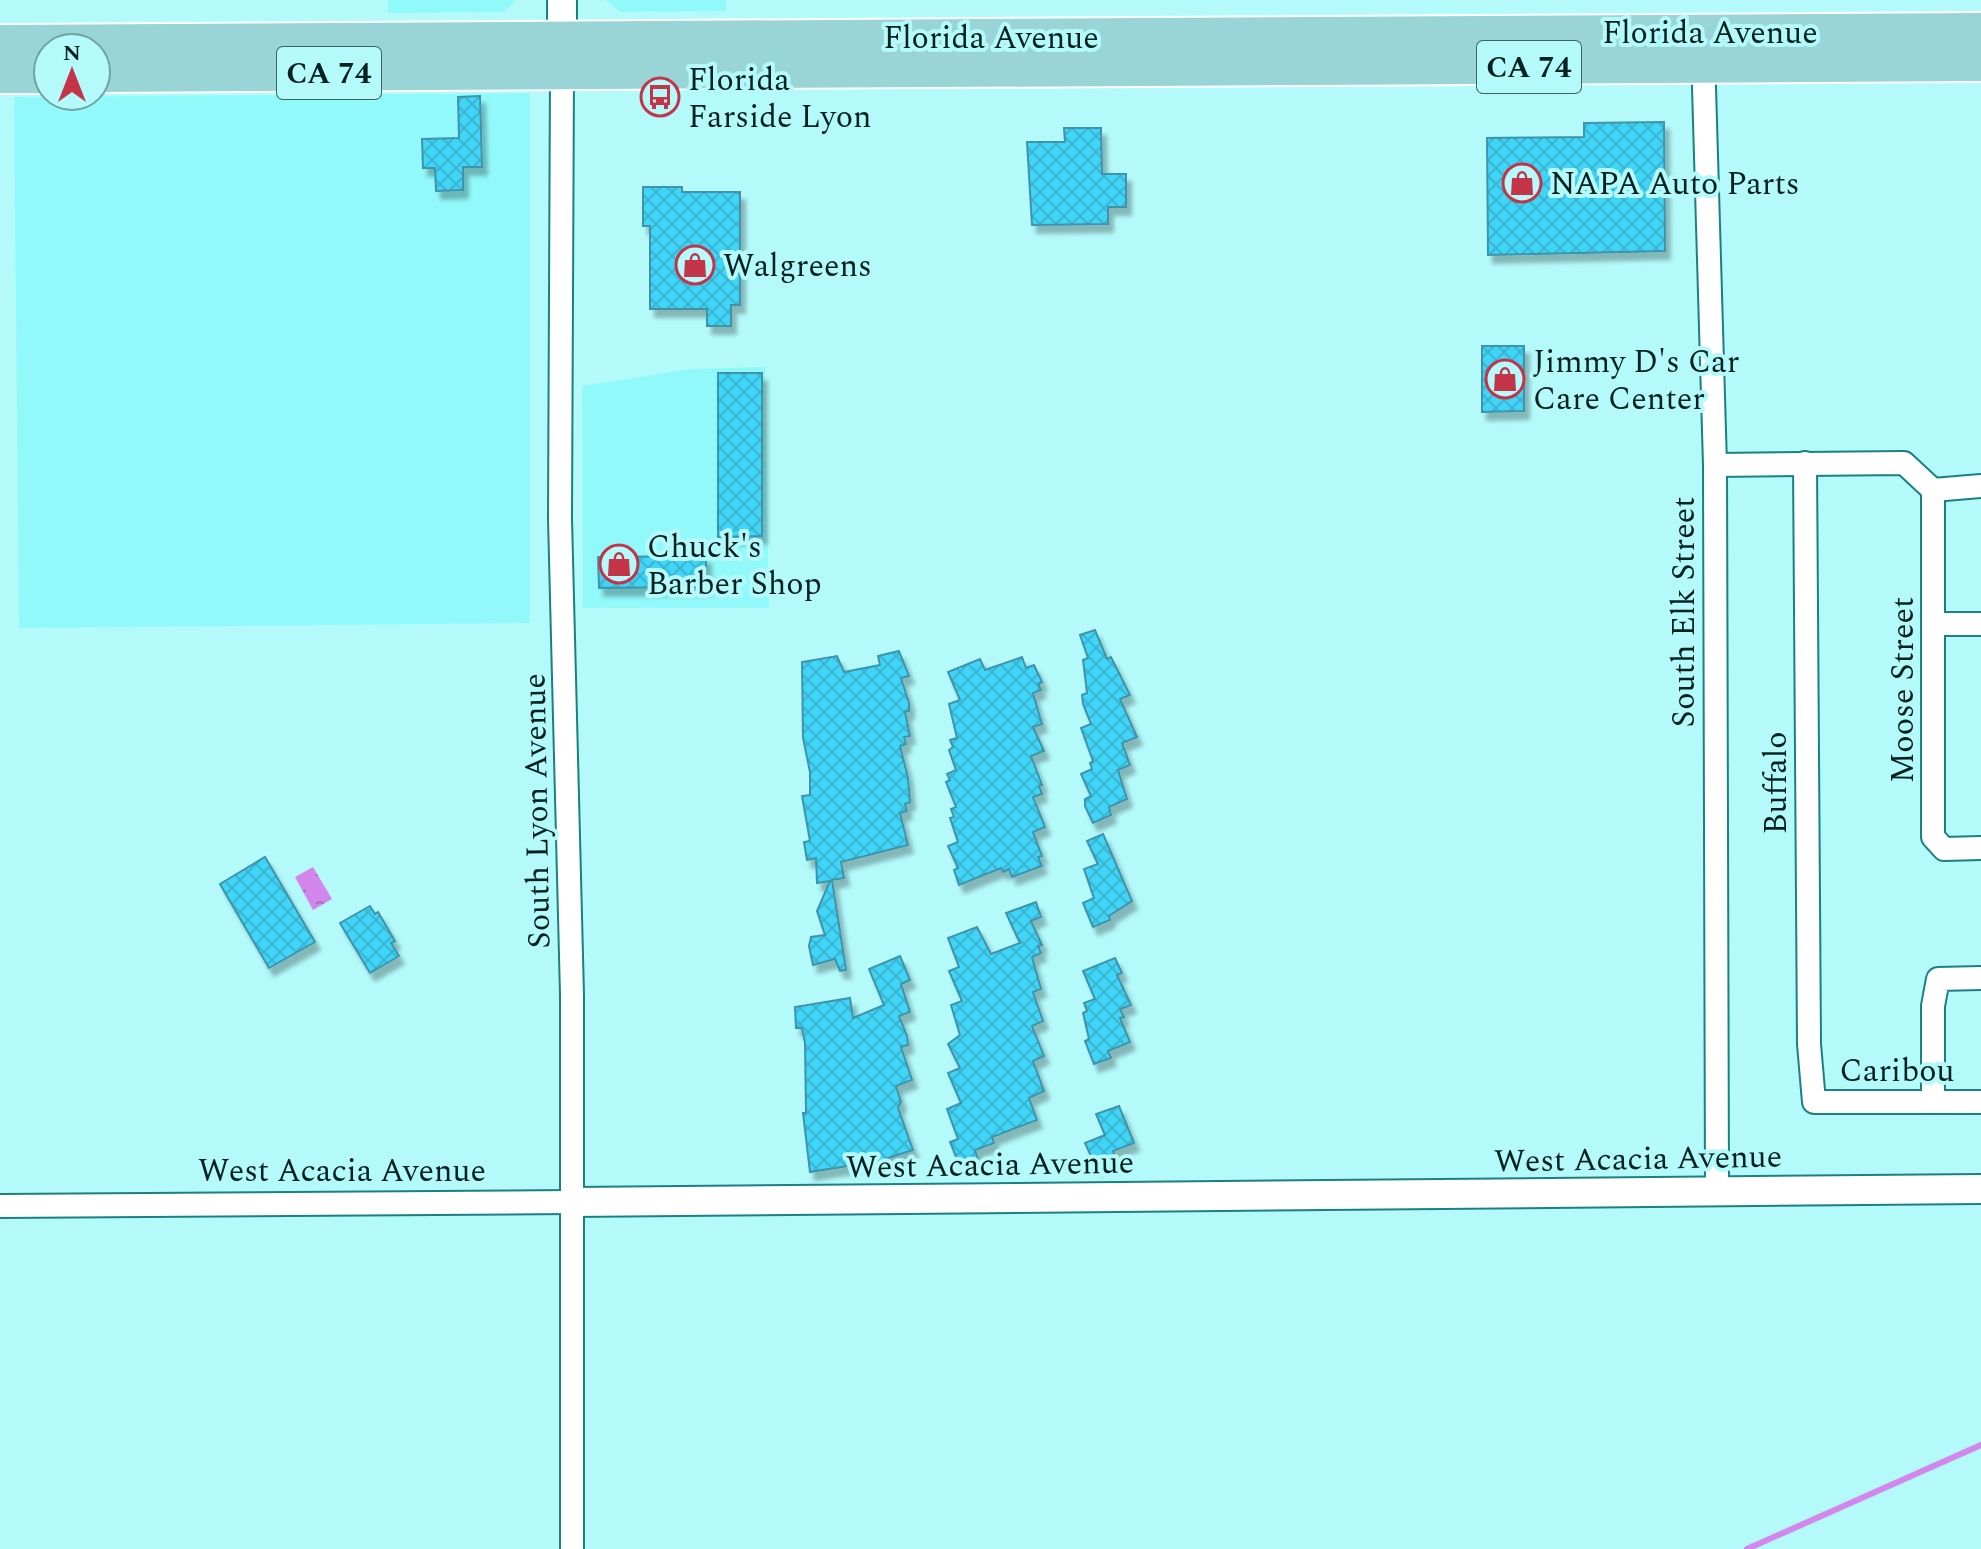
<svg xmlns="http://www.w3.org/2000/svg" width="1981" height="1549" viewBox="0 0 1981 1549" font-family="Spectral,serif">
<defs>
<pattern id="water-ripples" width="26" height="14" patternUnits="userSpaceOnUse" patternTransform="scale(2)"><rect width="26" height="14" fill="#d387ec"/><path d="M2 4q2-2 4 0t4 0M15 11q2-2 4 0t4 0" fill="none" stroke="#a96ebf"/></pattern>
<pattern id="building-cross-hatch" width="8" height="8" patternUnits="userSpaceOnUse" patternTransform="scale(2)"><rect width="8" height="8" fill="#40d4f6"/><path d="M0 0l8 8M0 8l8-8" fill="none" stroke="#37b6d3"/></pattern>
<filter id="shadow"><feDropShadow dx="5" dy="8" stdDeviation="2" flood-color="#0004"/></filter>
</defs>
<rect width="100%" height="100%" fill="#b4fafb"/>
<g fill="#92f9fb">
<polygon points="388,0 516,0 504,12 388,13"/>
<polygon points="606,0 726,0 726,11 620,12"/>
<polygon points="530,93 530,623 19,628 14,97"/>
<polygon points="765,367 769,608 583,608 582,386 691,369"/>
</g>
<polygon fill="url(#water-ripples)" points="313,867 332,899 313,910 295,877"/>
<g fill="none" stroke-linecap="round" stroke-linejoin="round">
<polyline stroke="#d387ec" stroke-width="6" points="1747,1549 1981,1445"/>
</g>
<g fill="url(#building-cross-hatch)" stroke="#3f93a8" stroke-width="2" filter="url(#shadow)">
<polygon points="480,96 482,167 463,167 463,190 436,191 435,168 423,168 422,139 459,138 458,97"/>
<polygon points="1664,122 1665,251 1488,255 1487,138 1584,137 1584,123"/>
<polygon points="1064,128 1101,128 1102,174 1126,174 1126,207 1108,207 1108,224 1032,225 1027,142 1065,142"/>
<polygon points="643,187 682,187 682,192 740,192 740,305 731,305 731,326 707,326 707,309 650,309 650,226 643,226"/>
<polygon points="1482,346 1524,346 1524,411 1482,412"/>
<polygon points="718,373 762,373 762,536 718,537"/>
<polygon points="706,556 706,587 599,588 598,557"/>
<polygon points="1095,630 1107,659 1111,657 1130,695 1120,699 1137,737 1122,743 1130,765 1118,770 1127,799 1109,807 1111,815 1093,823 1085,806 1085,799 1091,796 1081,774 1092,769 1090,763 1093,761 1081,728 1091,724 1083,704 1082,695 1087,693 1083,660 1088,658 1080,635"/>
<polygon points="899,651 909,676 901,678 909,703 909,711 905,712 910,736 904,737 906,744 900,746 908,778 910,802 905,804 907,811 900,813 908,845 841,862 844,878 832,880 846,970 840,971 835,959 813,965 809,946 811,937 825,935 817,911 830,881 817,883 816,858 807,860 804,842 810,841 802,796 810,795 810,772 803,738 802,662 837,656 844,672 880,665 878,656"/>
<polygon points="1022,657 1026,668 1034,665 1042,682 1038,684 1041,690 1033,693 1042,724 1033,727 1044,751 1031,756 1042,785 1039,786 1042,794 1033,797 1045,827 1033,832 1042,856 1038,857 1042,866 1012,877 1009,869 1003,872 1001,868 959,885 954,870 958,868 948,846 958,842 950,818 954,817 951,809 956,807 946,782 950,780 947,774 956,770 949,750 953,747 950,740 957,738 949,704 960,700 948,672 980,659 985,670"/>
<polygon points="1103,834 1132,901 1109,916 1110,920 1093,927 1083,903 1094,898 1084,869 1098,864 1087,841"/>
<polygon points="265,857 315,942 269,968 220,884"/>
<polygon points="1036,902 1041,917 1031,921 1042,945 1038,946 1041,953 1032,957 1041,989 1033,992 1043,1021 1032,1026 1044,1056 1033,1061 1044,1091 1029,1098 1037,1120 992,1137 994,1143 975,1150 978,1159 960,1166 950,1142 958,1139 947,1109 961,1103 948,1073 960,1068 948,1044 960,1035 951,1005 962,1001 949,971 959,967 948,938 977,927 991,954 1020,943 1006,913"/>
<polygon points="370,906 375,914 378,912 395,941 391,943 399,956 370,973 340,923"/>
<polygon points="900,956 910,980 901,984 910,1012 899,1016 907,1036 908,1045 901,1047 912,1080 896,1086 901,1102 898,1108 913,1150 879,1161 810,1172 803,1113 806,1113 805,1043 802,1028 796,1028 795,1007 850,998 853,1018 884,1005 869,969"/>
<polygon points="1115,958 1122,973 1117,975 1131,1005 1120,1009 1124,1017 1120,1018 1130,1042 1108,1051 1111,1058 1094,1064 1085,1041 1089,1039 1083,1013 1087,1011 1084,1003 1095,999 1083,971"/>
<polygon points="1119,1106 1134,1143 1113,1151 1116,1160 1096,1167 1085,1143 1105,1135 1096,1114"/>
</g>
<g fill="none" stroke-linecap="round" stroke-linejoin="round">
<defs>
<g id="minor">
<polyline points="1703,53 1715,465 1717,1192"/>
<polyline points="562,72 560,519 572,995 572,1549"/>
<polyline points="1805,463 1809,1044 1814,1102 1981,1102"/>
<polyline points="1715,465 1904,463 1933,490 1981,486"/>
<polyline points="1933,490 1933,837 1944,849 1981,848"/>
<polyline points="1935,624 1981,624"/>
<polyline points="1933,1102 1933,1006 1938,979 1981,978"/>
<polyline points="0,1206 572,1202"/>
</g>
<g id="tertiary">
<polyline points="562,0 562,59"/>
<polyline points="572,1202 1981,1189"/>
</g>
<g id="primary">
<polyline points="0,43 1981,31"/>
<polyline points="96,74 1981,63"/>
<polyline points="0,75 48,75"/>
</g>
</defs>
<use href="#minor" stroke="#1a8082" stroke-width="26"/>
<use href="#tertiary" stroke="#1a8082" stroke-width="32"/>
<use href="#primary" stroke="#fff" stroke-width="40"/>
<use href="#minor" stroke="#fff" stroke-width="22"/>
<use href="#tertiary" stroke="#fff" stroke-width="28"/>
<use href="#primary" stroke="#99d4d6" stroke-width="36"/>
</g>
<defs>
<symbol id="bus-ring" viewBox="-11 -11 22 22"><circle r="9.5" fill="#b4fafb" stroke="#c43449" stroke-width="1.5"/><path d="M-5-6H5V4H4V6H2V4H-2V6H-4V4H-5ZM-3.5-4V0h7V-4ZM-3.5 1.2v1.5H-2V1.2ZM2 1.2v1.5H3.5V1.2Z" fill="#c43449"/></symbol>
<symbol id="shop-ring" viewBox="-11 -11 22 22"><circle r="9.5" fill="#b4fafb" stroke="#c43449" stroke-width="1.5"/><path d="M-5-2.5h2.3a2.7 3.5 0 0 1 5.4 0H5L5.5 6h-11ZM-1.5-2.5h3a1.5 2.3 0 0 0-3 0Z" fill="#c43449"/></symbol>
</defs>
<g fill-rule="evenodd">
<use href="#bus-ring" x="638" y="75" width="44" height="44"/>
<use href="#shop-ring" x="1500" y="161" width="44" height="44"/>
<use href="#shop-ring" x="673" y="243" width="44" height="44"/>
<use href="#shop-ring" x="1483" y="357" width="44" height="44"/>
<use href="#shop-ring" x="597" y="542" width="44" height="44"/>
</g>
<g text-anchor="middle" stroke-width="8" stroke-linejoin="round" paint-order="stroke">
<g fill="#b4fafb" stroke="#3a6364" stroke-width="2">
<rect x="1477" y="41" width="104" height="52" rx="6"/>
<rect x="277" y="47" width="104" height="52" rx="6"/>
</g>
<g font-size="30" font-weight="bold" fill="#052223">
<text x="1529" y="77">CA 74</text>
<text x="329" y="83">CA 74</text>
</g>
<g font-size="32" fill="#052223" stroke="#b4fafb">
<text x="1710" y="43">Florida Avenue</text>
<text x="991" y="48">Florida Avenue</text>
<text transform="translate(1683 612) rotate(-90)" y="11">South Elk Street</text>
<text transform="translate(1902 690) rotate(-90)" y="11">Moose Street</text>
<text transform="translate(1775 783) rotate(-90)" y="11">Buffalo</text>
<text transform="translate(536 811) rotate(-91)" y="11">South Lyon Avenue</text>
<text x="1897" y="1081">Caribou</text>
<text transform="translate(1638 1158) rotate(-1)" y="11">West Acacia Avenue</text>
<text transform="translate(990 1164) rotate(-1)" y="11">West Acacia Avenue</text>
<text x="342" y="1181">West Acacia Avenue</text>
</g>
<g font-size="32" fill="#052223" stroke="#b4fafb" text-anchor="start">
<text x="688" y="90">Florida<tspan x="688" dy="37">Farside Lyon</tspan></text>
<text x="1550" y="194">NAPA Auto Parts</text>
<text x="723" y="276">Walgreens</text>
<text x="1533" y="372">Jimmy D's Car<tspan x="1533" dy="37">Care Center</tspan></text>
<text x="647" y="557">Chuck's<tspan x="647" dy="37">Barber Shop</tspan></text>
</g>
</g>
<g transform="translate(72 72)"><circle r="38" fill="#b4fafb" stroke="#6ea4a5" stroke-width="2"/>
<path d="M0-6L14 30L0 20L-14 30Z" fill="#c43449"/>
<text y="-12" font-size="22" font-weight="bold" text-anchor="middle" fill="#052223">N</text>
</g>
</svg>
